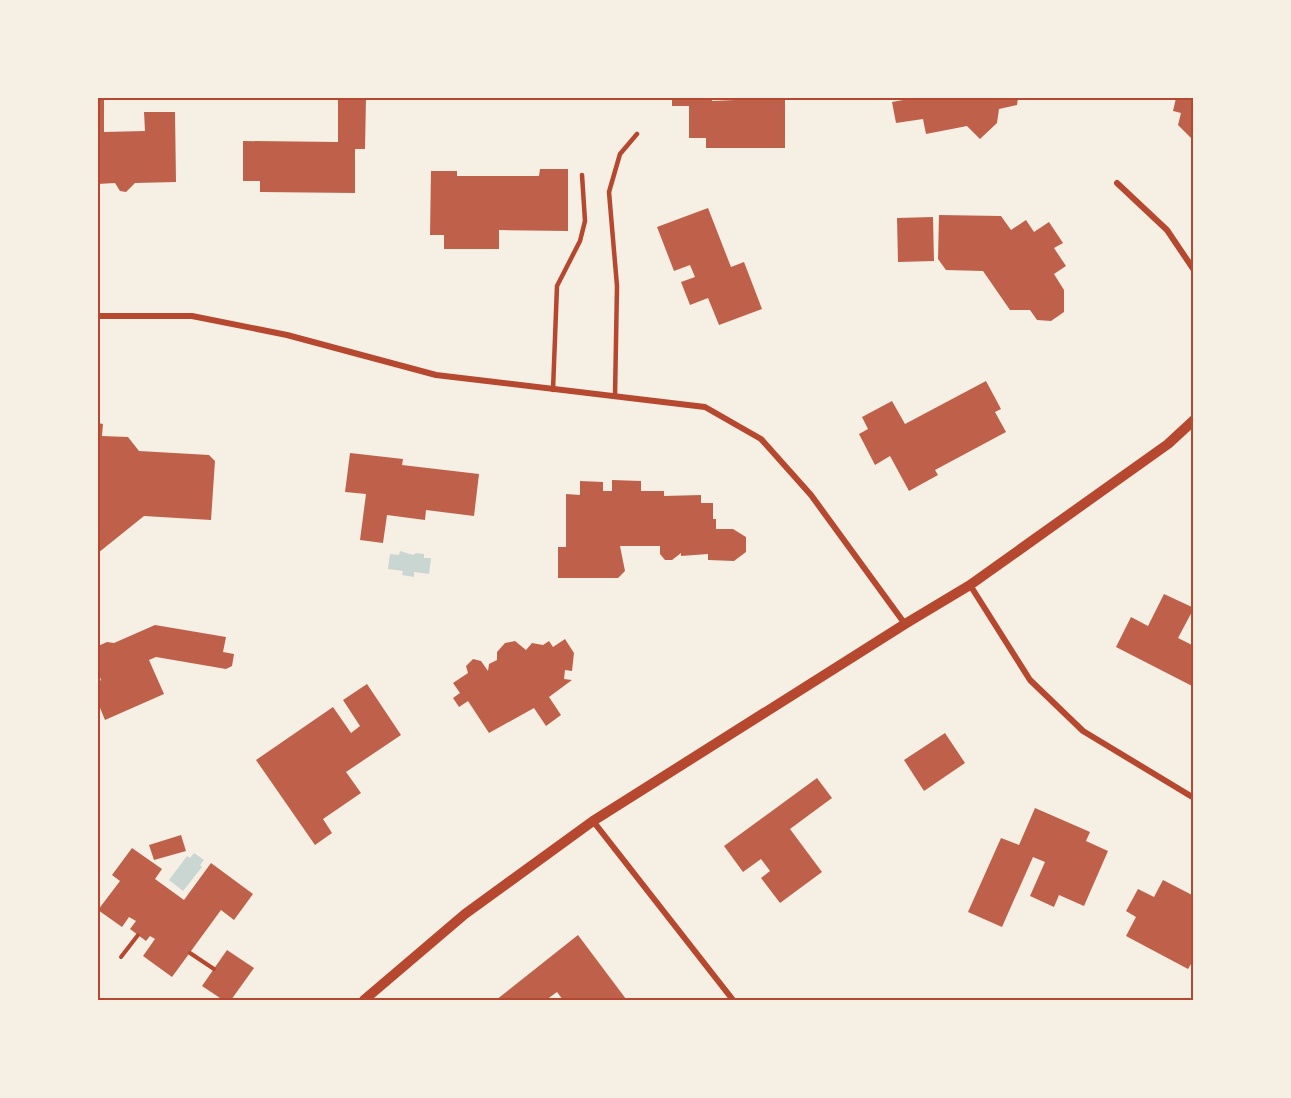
<svg xmlns="http://www.w3.org/2000/svg" width="1291" height="1098" viewBox="0 0 1291 1098" font-family="Roboto,sans-serif">
<rect width="100%" height="100%" fill="#f6efe4"/>
<g fill="#c9d6d2">
<polygon points="400,551 413,555 416,553 424,554 424,558 431,558 429,574 414,572 414,577 402,575 403,571 388,569 390,554 399,555"/>
<polygon points="194,853 204,860 200,865 202,867 183,891 169,880 187,856 190,858"/>
</g>
<g fill="#bf614a">
<polygon points="98,98 104,98 104,132 145,131 144,112 175,112 176,182 135,183 126,192 120,191 115,183 98,184"/>
<polygon points="338,98 366,98 365,149 355,149 355,193 260,192 260,181 243,181 243,141 338,142"/>
<polygon points="672,98 712,98 712,101 785,98 785,148 706,148 706,138 689,138 689,106 672,106"/>
<polygon points="903,98 1018,98 1017,105 999,109 997,123 980,139 967,126 926,134 923,119 896,123 892,102 903,100"/>
<polygon points="1176,98 1194,98 1194,141 1178,125 1181,113 1173,111"/>
<polygon points="540,169 568,169 568,231 499,230 499,249 444,249 444,235 430,235 431,171 457,171 457,176 539,176"/>
<polygon points="708,208 731,267 744,262 762,309 719,325 708,298 690,305 681,282 695,277 690,265 674,271 657,227"/>
<polygon points="939,215 1001,216 1011,230 1026,220 1034,232 1049,222 1063,243 1054,248 1066,266 1054,274 1064,290 1064,312 1051,321 1037,320 1030,310 1010,310 983,271 946,270 938,259"/>
<polygon points="933,217 934,261 898,262 897,218"/>
<polygon points="986,381 1001,409 995,412 1006,432 935,470 938,475 909,491 890,456 875,465 859,434 868,429 862,417 892,401 905,424"/>
<polygon points="98,423 103,424 102,436 128,437 139,451 209,455 215,461 211,520 144,516 98,553"/>
<polygon points="350,453 403,459 402,465 479,474 474,516 426,510 425,520 387,515 383,543 360,540 366,494 345,492"/>
<polygon points="612,480 641,481 641,491 664,491 664,496 701,495 701,503 713,503 713,519 716,519 716,529 733,529 746,537 746,552 734,561 708,560 708,554 681,556 681,553 672,560 665,560 660,554 660,546 620,546 625,571 618,578 558,578 558,547 566,547 566,494 580,495 580,481 603,482 603,491 612,491"/>
<polygon points="1164,594 1194,608 1178,638 1194,646 1194,687 1116,647 1131,617 1148,626"/>
<polygon points="155,625 226,637 223,652 234,654 232,666 226,669 156,657 149,660 164,694 105,720 98,703 98,682 101,680 98,672 98,646 107,642 114,643"/>
<polygon points="565,639 574,653 572,671 565,670 564,679 572,680 549,697 561,715 546,726 534,708 489,733 468,701 459,707 453,698 460,693 453,683 468,673 466,666 473,659 481,661 488,671 489,664 497,660 497,652 505,643 515,641 526,650 532,643 543,645 549,641 553,647"/>
<polygon points="367,684 401,735 346,772 361,793 323,819 332,833 315,845 256,760 333,707 351,733 360,726 343,700"/>
<polygon points="945,733 965,763 924,791 904,760"/>
<polygon points="817,778 832,798 790,829 822,872 780,903 761,878 770,871 761,859 743,872 724,846"/>
<polygon points="1035,808 1090,832 1086,841 1108,851 1084,906 1059,895 1054,907 1030,896 1045,862 1033,857 1002,927 968,912 1001,838 1019,845"/>
<polygon points="181,835 186,851 154,860 149,845"/>
<polygon points="132,848 162,869 155,879 184,900 211,863 253,894 234,920 221,910 172,977 143,956 155,939 150,936 146,941 130,929 136,921 129,917 122,927 98,910 120,881 112,875"/>
<polygon points="1163,880 1194,896 1194,959 1188,969 1126,936 1136,917 1126,911 1138,889 1154,897"/>
<polygon points="578,935 626,999 563,1000 557,992 546,1000 496,1000"/>
<polygon points="227,950 254,968 231,1000 223,1000 202,986"/>
</g>
<g fill="none" stroke-linecap="round" stroke-linejoin="round">
<g stroke="#b5482f" stroke-width="4">
<polyline points="190,953 214,969"/>
<polyline points="121,957 138,935"/>
</g>
<g stroke="#b5482f" stroke-width="4.5">
<polyline points="553,390 557,286 580,241 585,221 582,175"/>
<polyline points="615,396 617,286 609,192 620,154 637,134"/>
</g>
<g stroke="#b5482f" stroke-width="6">
<polyline points="1117,183 1167,230 1194,270"/>
<polyline points="98,316 192,316 287,335 436,375 705,407 761,439 811,495 905,624"/>
<polyline points="970,585 1030,680 1083,731 1194,798"/>
<polyline points="593,821 733,1000"/>
</g>
<polyline stroke="#b5482f" stroke-width="10" points="364,1000 465,914 593,821 905,624 970,585 1168,444 1194,420"/>
</g>
<rect width="1291" height="1098" fill="none" stroke="#f6efe4" stroke-width="198"/>
<rect x="99" y="99" width="1093" height="900" fill="none" stroke="#b5482f" stroke-width="2"/>
</svg>
